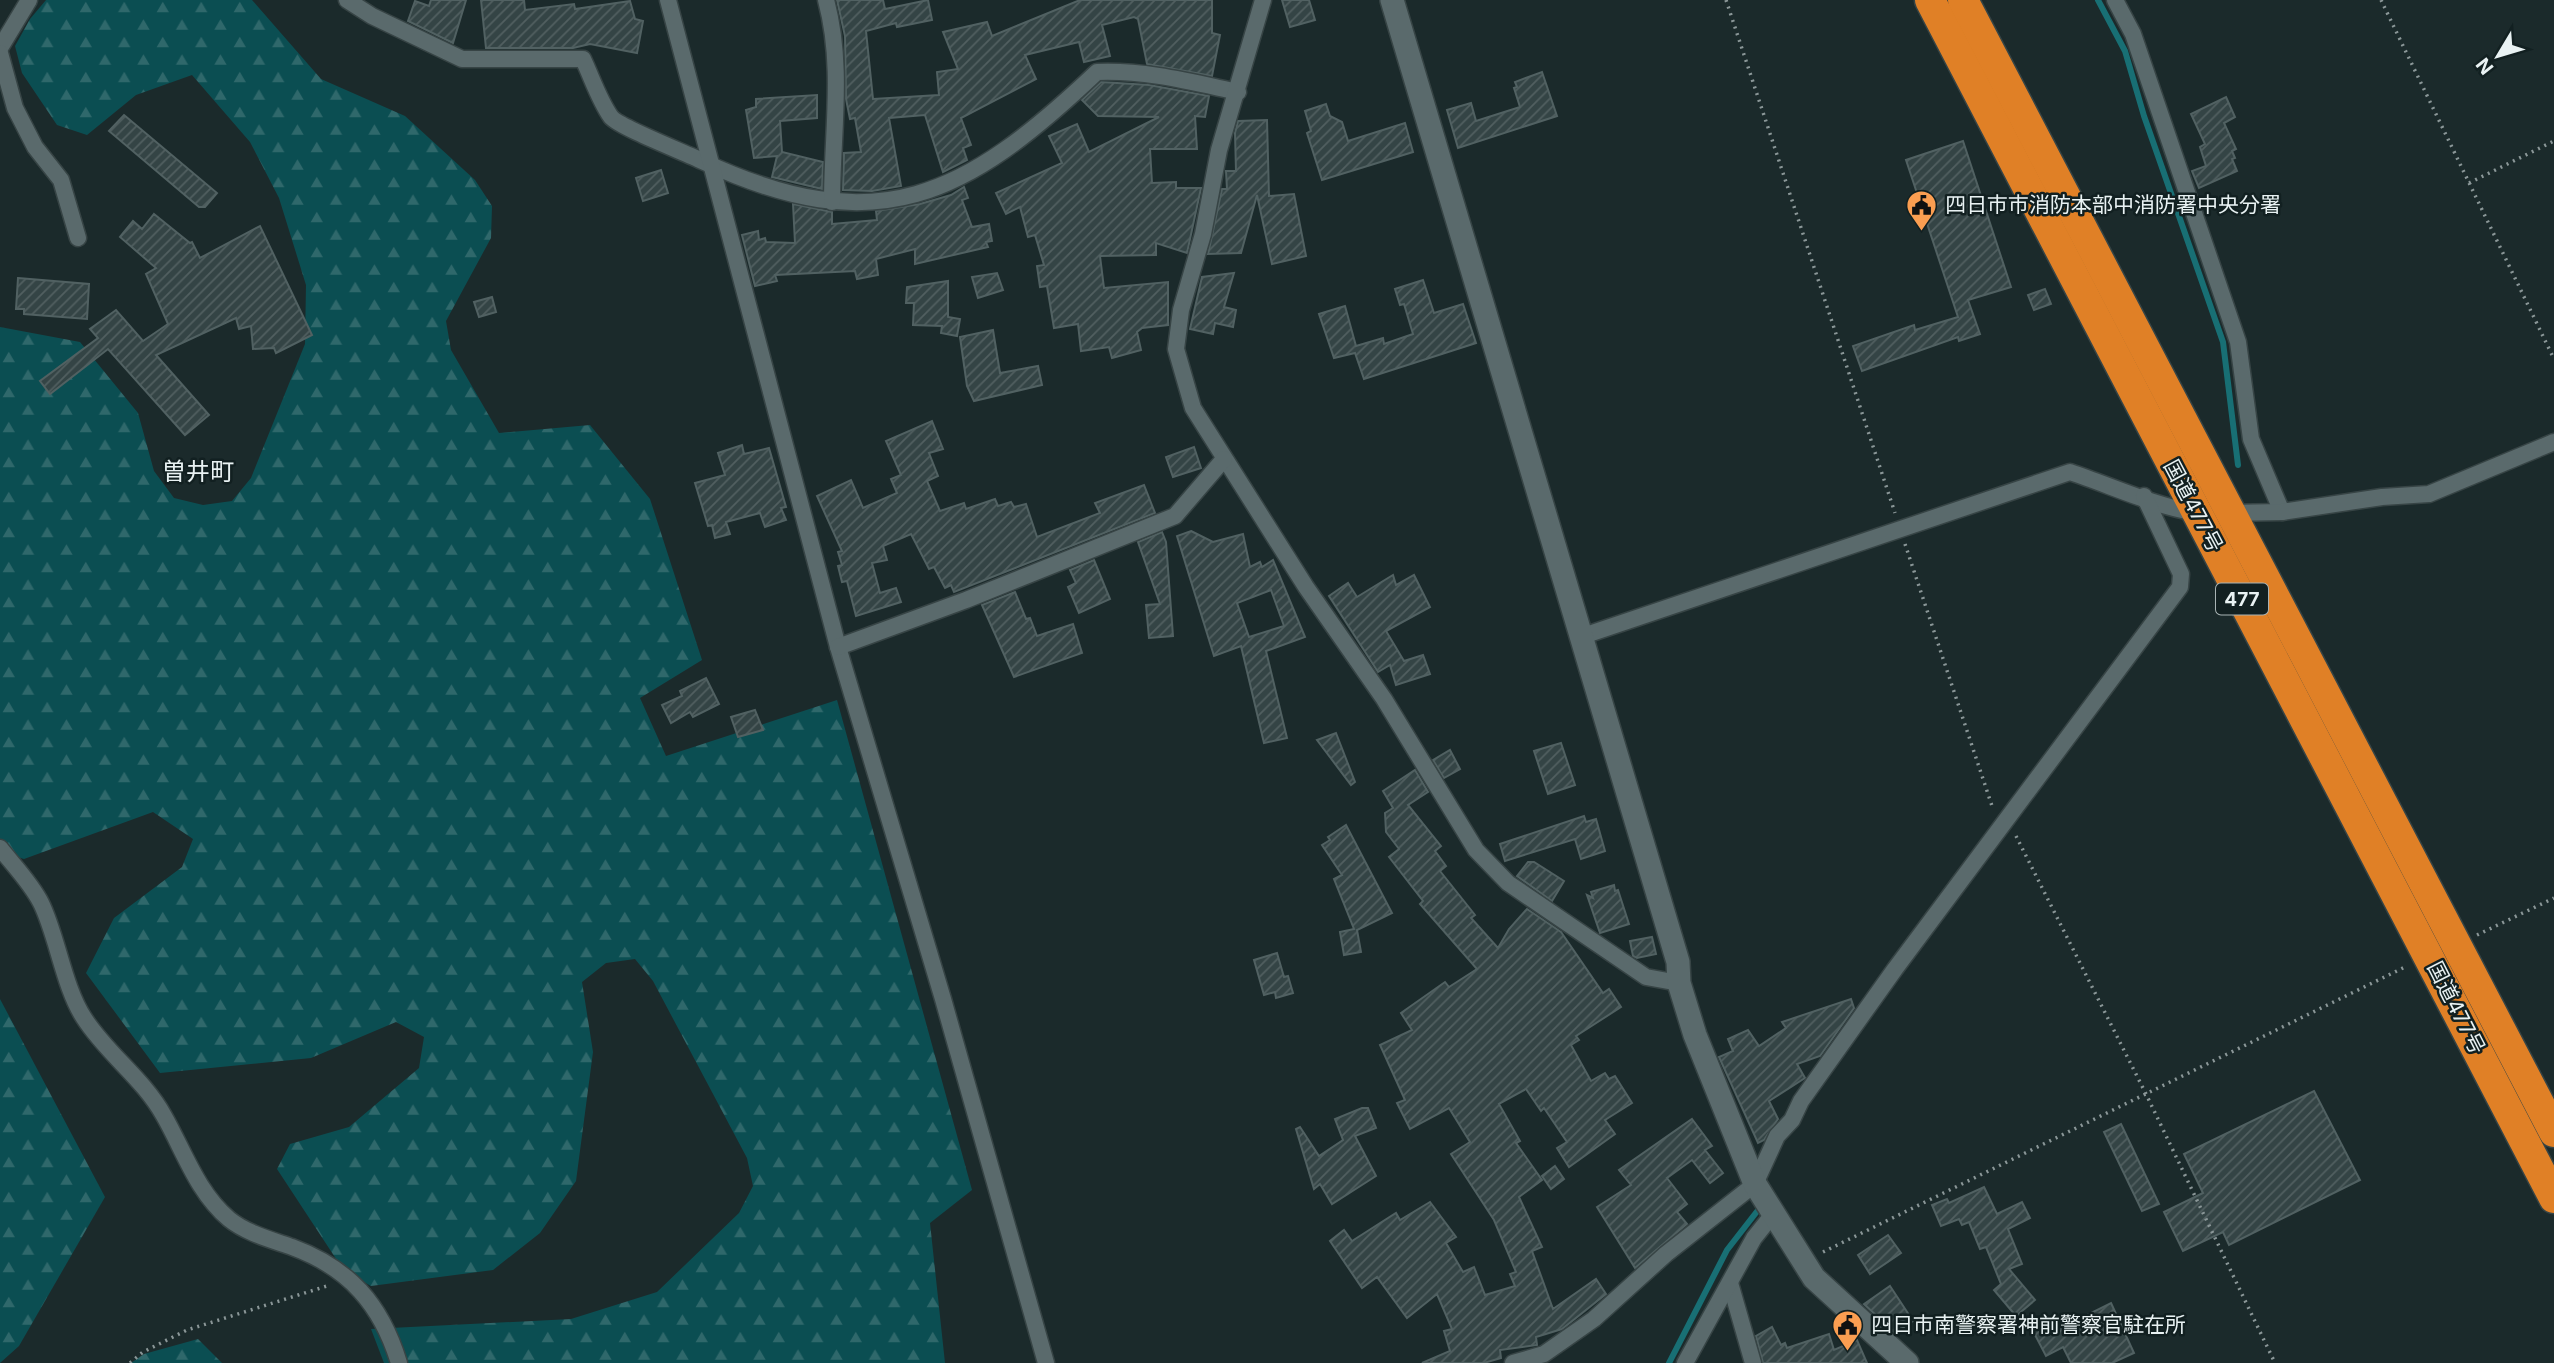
<svg xmlns="http://www.w3.org/2000/svg" width="2554" height="1363" viewBox="0 0 2554 1363" font-family="Inter,'Noto Sans JP',sans-serif">
<defs>
<pattern id="forest-firs" width="22" height="20" patternUnits="userSpaceOnUse" patternTransform="scale(1.75)"><rect width="22" height="20" fill="#0b4e52"/><path d="M5 1l3.5 6h-7zM16 11l3.5 6h-7z" fill="#2f686b"/></pattern>
<pattern id="building-hatch" width="6" height="6" patternUnits="userSpaceOnUse" patternTransform="scale(1.75)"><rect width="6" height="6" fill="#344445"/><path d="M-1 1l2-2M0 6l6-6M5 7l2-2" fill="none" stroke="#515f60"/></pattern>
</defs>
<rect width="100%" height="100%" fill="#1b2a2b"/>
<g fill="url(#forest-firs)">
<polygon points="46,0 252,0 321,79 405,116 475,180 492,206 491,238 446,321 451,350 499,433 590,425 650,499 702,660 640,698 666,756 837,700 972,1190 930,1223 945,1363 384,1363 371,1329 571,1319 657,1292 739,1213 753,1186 747,1158 653,981 635,959 606,963 582,982 593,1052 576,1181 540,1233 493,1270 371,1286 344,1271 277,1169 290,1144 349,1127 419,1068 424,1037 396,1022 311,1058 160,1073 86,973 114,918 182,867 193,839 153,812 24,859 0,852 0,327 80,342 138,413 154,471 174,498 203,505 232,501 251,478 305,344 306,285 279,198 250,142 192,75 136,95 87,135 57,125 22,73 15,46 30,19"/>
<polygon points="0,999 105,1197 19,1346 0,1363"/>
<polygon points="198,1339 222,1363 131,1363 144,1354"/>
</g>
<g fill="none" stroke-linecap="round" stroke-linejoin="round">
<g stroke="#186f74" stroke-width="6">
<polyline points="2098,0 2125,51 2144,116 2223,342 2238,465"/>
<polyline points="1669,1363 1727,1250 1762,1205"/>
</g>
</g>
<g fill="url(#building-hatch)" stroke="#516162" stroke-width="2" fill-rule="evenodd">
<polygon points="431,0 466,0 453,43 408,21 415,1 429,6"/>
<polygon points="481,0 524,0 525,10 574,4 575,9 630,1 635,19 643,21 637,53 590,44 573,48 486,48"/>
<polygon points="837,0 883,0 885,9 928,0 932,20 897,27 896,23 866,31 873,99 939,95 937,72 958,69 943,32 987,22 992,36 1080,0 1212,0 1212,33 1220,35 1212,76 1147,64 1138,19 1134,17 1102,25 1110,56 1084,62 1079,42 1025,55 1036,79 961,118 971,145 963,148 967,160 943,172 925,115 889,118 901,186 872,191 843,190 844,153 861,152 855,118 850,119 846,99 845,36"/>
<polygon points="1282,0 1309,0 1315,20 1290,27"/>
<polygon points="1542,72 1557,116 1458,148 1447,110 1471,103 1476,121 1520,107 1514,88 1517,87 1515,82"/>
<polygon points="1101,82 1149,85 1209,96 1205,117 1195,116 1197,149 1150,149 1152,183 1176,182 1176,188 1201,188 1187,253 1156,243 1156,255 1100,256 1104,288 1168,282 1168,325 1142,328 1137,332 1141,350 1112,358 1109,347 1081,351 1078,324 1054,328 1047,286 1040,287 1037,266 1044,265 1035,235 1028,237 1020,207 1006,214 996,193 1062,163 1049,136 1077,124 1089,152 1159,117 1098,116 1082,100"/>
<polygon points="817,95 817,118 780,121 782,152 823,162 822,189 772,177 777,156 754,158 746,110 756,107 756,99"/>
<polygon points="2226,97 2235,117 2224,123 2236,149 2232,151 2235,158 2232,159 2237,171 2199,188 2192,171 2206,166 2200,147 2205,144 2191,114"/>
<polygon points="1326,104 1330,116 1342,122 1348,141 1405,123 1413,152 1322,180 1307,133 1311,131 1305,111"/>
<polygon points="124,115 217,193 205,207 199,207 109,131"/>
<polygon points="1267,120 1269,196 1294,194 1306,256 1272,264 1257,195 1241,253 1208,254 1222,189 1227,189 1226,171 1236,171 1235,133 1238,121"/>
<polygon points="1963,141 2011,287 1968,300 1980,334 1959,341 1958,337 1862,371 1853,346 1914,325 1915,330 1958,317 1906,160"/>
<polygon points="661,170 668,193 643,201 636,178"/>
<polygon points="964,187 968,198 962,200 972,227 989,224 992,241 986,242 988,247 915,264 915,249 876,259 878,275 857,279 855,271 775,275 777,281 755,286 742,235 758,231 759,240 765,238 766,242 795,243 793,204 832,212 832,224 877,220 876,211 920,204 951,195"/>
<polygon points="154,214 190,243 192,242 200,258 260,226 312,335 276,353 274,348 253,349 251,326 239,329 236,318 156,355 209,415 185,435 108,349 50,394 40,381 98,338 90,329 116,310 143,341 168,324 146,274 156,268 120,237 133,221 142,229"/>
<polygon points="997,273 1003,290 978,298 972,277"/>
<polygon points="1234,273 1224,307 1236,310 1233,327 1215,323 1213,334 1190,329 1202,277"/>
<polygon points="18,278 89,284 87,319 24,314 24,309 16,309"/>
<polygon points="1423,280 1434,313 1463,304 1476,343 1364,379 1355,353 1334,358 1319,314 1345,306 1356,346 1383,338 1384,344 1413,334 1404,304 1400,305 1395,289"/>
<polygon points="948,281 948,317 960,319 957,336 941,333 942,326 913,325 914,303 906,303 907,287"/>
<polygon points="2045,289 2051,304 2034,310 2028,295"/>
<polygon points="492,297 496,312 479,317 474,302"/>
<polygon points="993,330 1000,373 1038,366 1042,385 974,401 967,386 960,337"/>
<polygon points="932,421 943,449 929,453 938,476 927,481 940,511 964,503 966,509 995,499 998,506 1011,502 1014,507 1026,504 1037,537 1100,513 1095,503 1144,485 1155,513 954,592 951,585 945,588 934,567 929,569 911,534 883,546 887,560 872,563 880,593 896,588 901,602 856,616 847,581 842,582 838,566 842,565 838,552 842,551 817,496 851,480 863,508 897,493 891,479 901,475 886,441"/>
<polygon points="742,445 744,454 769,448 786,507 781,508 786,520 765,527 760,513 726,522 730,534 715,538 712,525 708,526 695,483 725,475 718,453"/>
<polygon points="1194,447 1201,468 1173,477 1166,457"/>
<path d="M 1191,531 L 1213,542 L 1243,534 L 1250,567 L 1260,562 L 1262,567 L 1273,560 L 1305,637 L 1266,651 L 1287,738 L 1264,743 L 1241,646 L 1214,656 L 1177,536 ZM 1271,590 L 1284,626 L 1249,637 L 1237,603 Z"/>
<polygon points="1162,532 1166,542 1173,636 1149,638 1146,605 1160,604 1138,542"/>
<polygon points="1094,560 1110,599 1079,613 1068,587 1076,583 1070,570"/>
<polygon points="1393,575 1396,585 1414,575 1430,607 1386,631 1404,661 1423,655 1430,674 1396,685 1390,665 1378,672 1329,596 1348,583 1357,597"/>
<polygon points="1015,592 1026,619 1030,618 1037,636 1073,624 1082,653 1014,677 982,605"/>
<polygon points="706,678 719,704 693,717 690,712 671,723 662,705 682,696 680,691"/>
<polygon points="755,710 763,730 738,737 731,717"/>
<polygon points="1336,733 1355,782 1351,785 1317,740"/>
<polygon points="1561,743 1575,785 1548,794 1534,751"/>
<polygon points="1450,750 1460,769 1444,778 1433,760"/>
<polygon points="1415,770 1428,792 1408,805 1441,846 1435,851 1446,866 1440,871 1475,915 1471,918 1498,948 1509,929 1527,909 1561,932 1603,993 1609,989 1621,1007 1576,1036 1579,1040 1571,1045 1591,1081 1605,1073 1609,1079 1615,1076 1632,1103 1605,1120 1615,1134 1569,1167 1557,1148 1567,1142 1544,1108 1541,1111 1526,1089 1499,1104 1520,1141 1516,1143 1542,1180 1519,1197 1542,1247 1532,1251 1553,1309 1596,1279 1606,1294 1562,1329 1536,1337 1537,1345 1500,1350 1501,1358 1484,1363 1422,1363 1450,1351 1444,1331 1452,1329 1437,1294 1407,1318 1377,1277 1362,1288 1330,1241 1344,1230 1352,1241 1396,1213 1400,1220 1430,1202 1456,1237 1446,1243 1463,1272 1474,1267 1485,1295 1515,1286 1510,1274 1516,1272 1494,1220 1451,1154 1470,1142 1449,1108 1410,1129 1397,1103 1405,1100 1380,1045 1412,1030 1401,1013 1445,982 1449,987 1477,969 1420,904 1423,901 1389,857 1399,849 1386,832 1385,813 1393,808 1383,791"/>
<polygon points="1584,816 1586,822 1596,819 1605,851 1581,859 1575,839 1505,861 1500,844"/>
<polygon points="1346,825 1392,913 1357,930 1361,952 1344,955 1340,932 1354,929 1334,879 1342,875 1322,845 1330,840 1328,837"/>
<polygon points="1528,862 1534,862 1564,881 1552,901 1517,876"/>
<polygon points="1614,885 1615,891 1618,890 1629,924 1600,933 1587,895 1593,898 1591,892"/>
<polygon points="1652,937 1656,954 1637,958 1633,956 1630,941"/>
<polygon points="1277,953 1284,977 1288,976 1293,993 1276,998 1275,992 1264,995 1254,960"/>
<polygon points="1851,999 1854,1008 1820,1056 1797,1064 1805,1078 1769,1101 1778,1119 1764,1140 1758,1143 1719,1057 1733,1051 1728,1039 1748,1030 1759,1046 1786,1028 1782,1022"/>
<polygon points="2314,1091 2360,1180 2229,1245 2223,1232 2183,1251 2164,1212 2203,1193 2184,1154"/>
<polygon points="1362,1108 1368,1108 1376,1128 1355,1136 1376,1176 1332,1204 1320,1184 1314,1189 1296,1129 1300,1127 1319,1156 1343,1140 1335,1119"/>
<polygon points="1692,1119 1712,1146 1705,1150 1723,1173 1710,1183 1692,1160 1667,1178 1687,1204 1677,1212 1687,1224 1635,1268 1597,1207 1631,1185 1619,1170"/>
<polygon points="2121,1124 2159,1204 2142,1211 2104,1132"/>
<polygon points="1555,1166 1564,1179 1551,1189 1542,1176"/>
<polygon points="1984,1187 1997,1214 2022,1202 2030,1218 2008,1229 2022,1264 2009,1269 2035,1300 2016,1316 1994,1290 2001,1284 1986,1247 1980,1249 1969,1222 1962,1225 1959,1219 1941,1226 1932,1205 1947,1199 1949,1203"/>
<polygon points="1888,1235 1901,1253 1870,1274 1858,1255"/>
<polygon points="1890,1286 1913,1321 1895,1333 1864,1304"/>
<polygon points="2111,1303 2134,1353 2112,1363 2071,1363 2063,1347 2046,1356 2033,1331 2064,1316 2067,1325"/>
<polygon points="1772,1327 1781,1345 1785,1343 1787,1348 1829,1334 1834,1350 1857,1340 1867,1363 1763,1363 1756,1336"/>
</g>
<g fill="none" stroke-linecap="round" stroke-linejoin="round">
<defs>
<g id="street">
<path d="M 347,0 L 372,16 L 462,59 L 583,59 C 592,78 599,100 611,117 C 619,127 686,153 702,161 C 878,243 965,197 1097,72 C 1146,70 1191,82 1238,92"/>
<polyline points="668,0 838,647 943,999 1046,1363"/>
<path d="M 826,0 C 844,67 832,133 832,202"/>
<polyline points="1263,0 1219,150 1203,234 1181,310 1176,349 1193,408 1306,587 1384,699 1476,850 1508,883 1646,977 1679,983"/>
<polyline points="2115,0 2133,34 2238,342 2251,439 2282,512"/>
<polyline points="0,48 29,0"/>
<polyline points="0,53 15,108 35,147 61,180 78,238"/>
<polyline points="2227,513 2282,512 2382,497 2429,494 2554,442"/>
<path d="M 1583,636 L 2070,472 C 2112,486 2154,506 2197,513"/>
<polyline points="838,647 966,600 1175,516 1224,459"/>
<path d="M 0,848 C 14,866 31,883 41,903 C 57,935 64,988 84,1018 C 107,1054 143,1078 164,1116 C 184,1151 197,1192 229,1219 C 246,1233 272,1240 292,1247 C 349,1268 381,1304 399,1363"/>
<polyline points="1730,1283 1753,1363"/>
<polyline points="1513,1363 1544,1354 1594,1319 1666,1254 1755,1184 1777,1136 1792,1120 1801,1101 1895,969 2180,587 2181,574 2144,496"/>
<polyline points="1685,1363 1754,1238 1774,1213"/>
</g>
<polyline id="secondary" points="1392,0 1678,962 1679,983 1695,1035 1755,1184 1814,1278 1907,1363"/>
<g id="highway">
<polyline points="1930,0 2554,1198"/>
<polyline points="1963,0 2554,1132"/>
</g>
</defs>
<use href="#street" stroke="#374445" stroke-width="19"/>
<use href="#secondary" stroke="#374445" stroke-width="26"/>
<use href="#highway" stroke="#374445" stroke-width="33"/>
<g stroke="#8b9798" stroke-width="3.5" stroke-dasharray="2 5" stroke-linecap="butt">
<polyline points="1726,0 1895,513"/>
<polyline points="2381,0 2554,359"/>
<polyline points="2469,183 2554,141"/>
<polyline points="1905,544 1993,809"/>
<polyline points="2016,836 2147,1096 2275,1363"/>
<polyline points="2477,935 2554,898"/>
<polyline points="1823,1252 2407,966"/>
<polyline points="130,1363 143,1352 187,1330 327,1286"/>
</g>
<use href="#street" stroke="#5a6a6c" stroke-width="16"/>
<use href="#secondary" stroke="#5a6a6c" stroke-width="23"/>
<use href="#highway" stroke="#e08026" stroke-width="30"/>
</g>
<defs>
<symbol id="civic-pin" viewBox="-11 -11 22 30"><path d="M0 17L-7.5 6A9.5 9.5 0 1 1 7.5 6Z" fill="#fb9e51" stroke="#122021"/><path d="M-.6-6.5H3V-4.5H.6V-3L4-1V1h2V6H-6V1h2V-1L-.6-3ZM-1.2 2.5V6h2.4V2.5Z" fill="#111"/></symbol>
</defs>
<g fill-rule="evenodd">
<use href="#civic-pin" x="1904" y="188" width="35" height="47"/>
<use href="#civic-pin" x="1830" y="1308" width="35" height="47"/>
</g>
<g text-anchor="middle" stroke-width="5" stroke-linejoin="round" paint-order="stroke">
<rect fill="#122021" stroke="#a8b3b4" stroke-width="2" x="2216" y="583.5" width="52" height="31" rx="5"/>
<g font-size="19" font-weight="bold" fill="#e9f2f3">
<text x="2242" y="606">477</text>
</g>
<g font-size="21" fill="#e9f2f3" stroke="#122021" text-anchor="start">
<text x="1945" y="212">四日市市消防本部中消防署中央分署</text>
<text x="1871" y="1332">四日市南警察署神前警察官駐在所</text>
</g>
<g font-size="21" fill="#e9f2f3" stroke="#122021">
<text transform="translate(2193 506) rotate(62)" y="7">国道477号</text>
<text transform="translate(2456 1008) rotate(63)" y="7">国道477号</text>
</g>
<g font-size="24" fill="#e9f2f3" stroke="#122021">
<text x="198" y="480">曽井町</text>
</g>
</g>
<g transform="translate(2498 56) rotate(232)" stroke="#122021" stroke-width="5" paint-order="stroke">
<path d="M0-5L12 26L0 18L-12 26Z" fill="#e9f2f3"/>
<text y="-10" font-size="19" font-weight="bold" text-anchor="middle" fill="#e9f2f3">N</text>
</g>
</svg>
